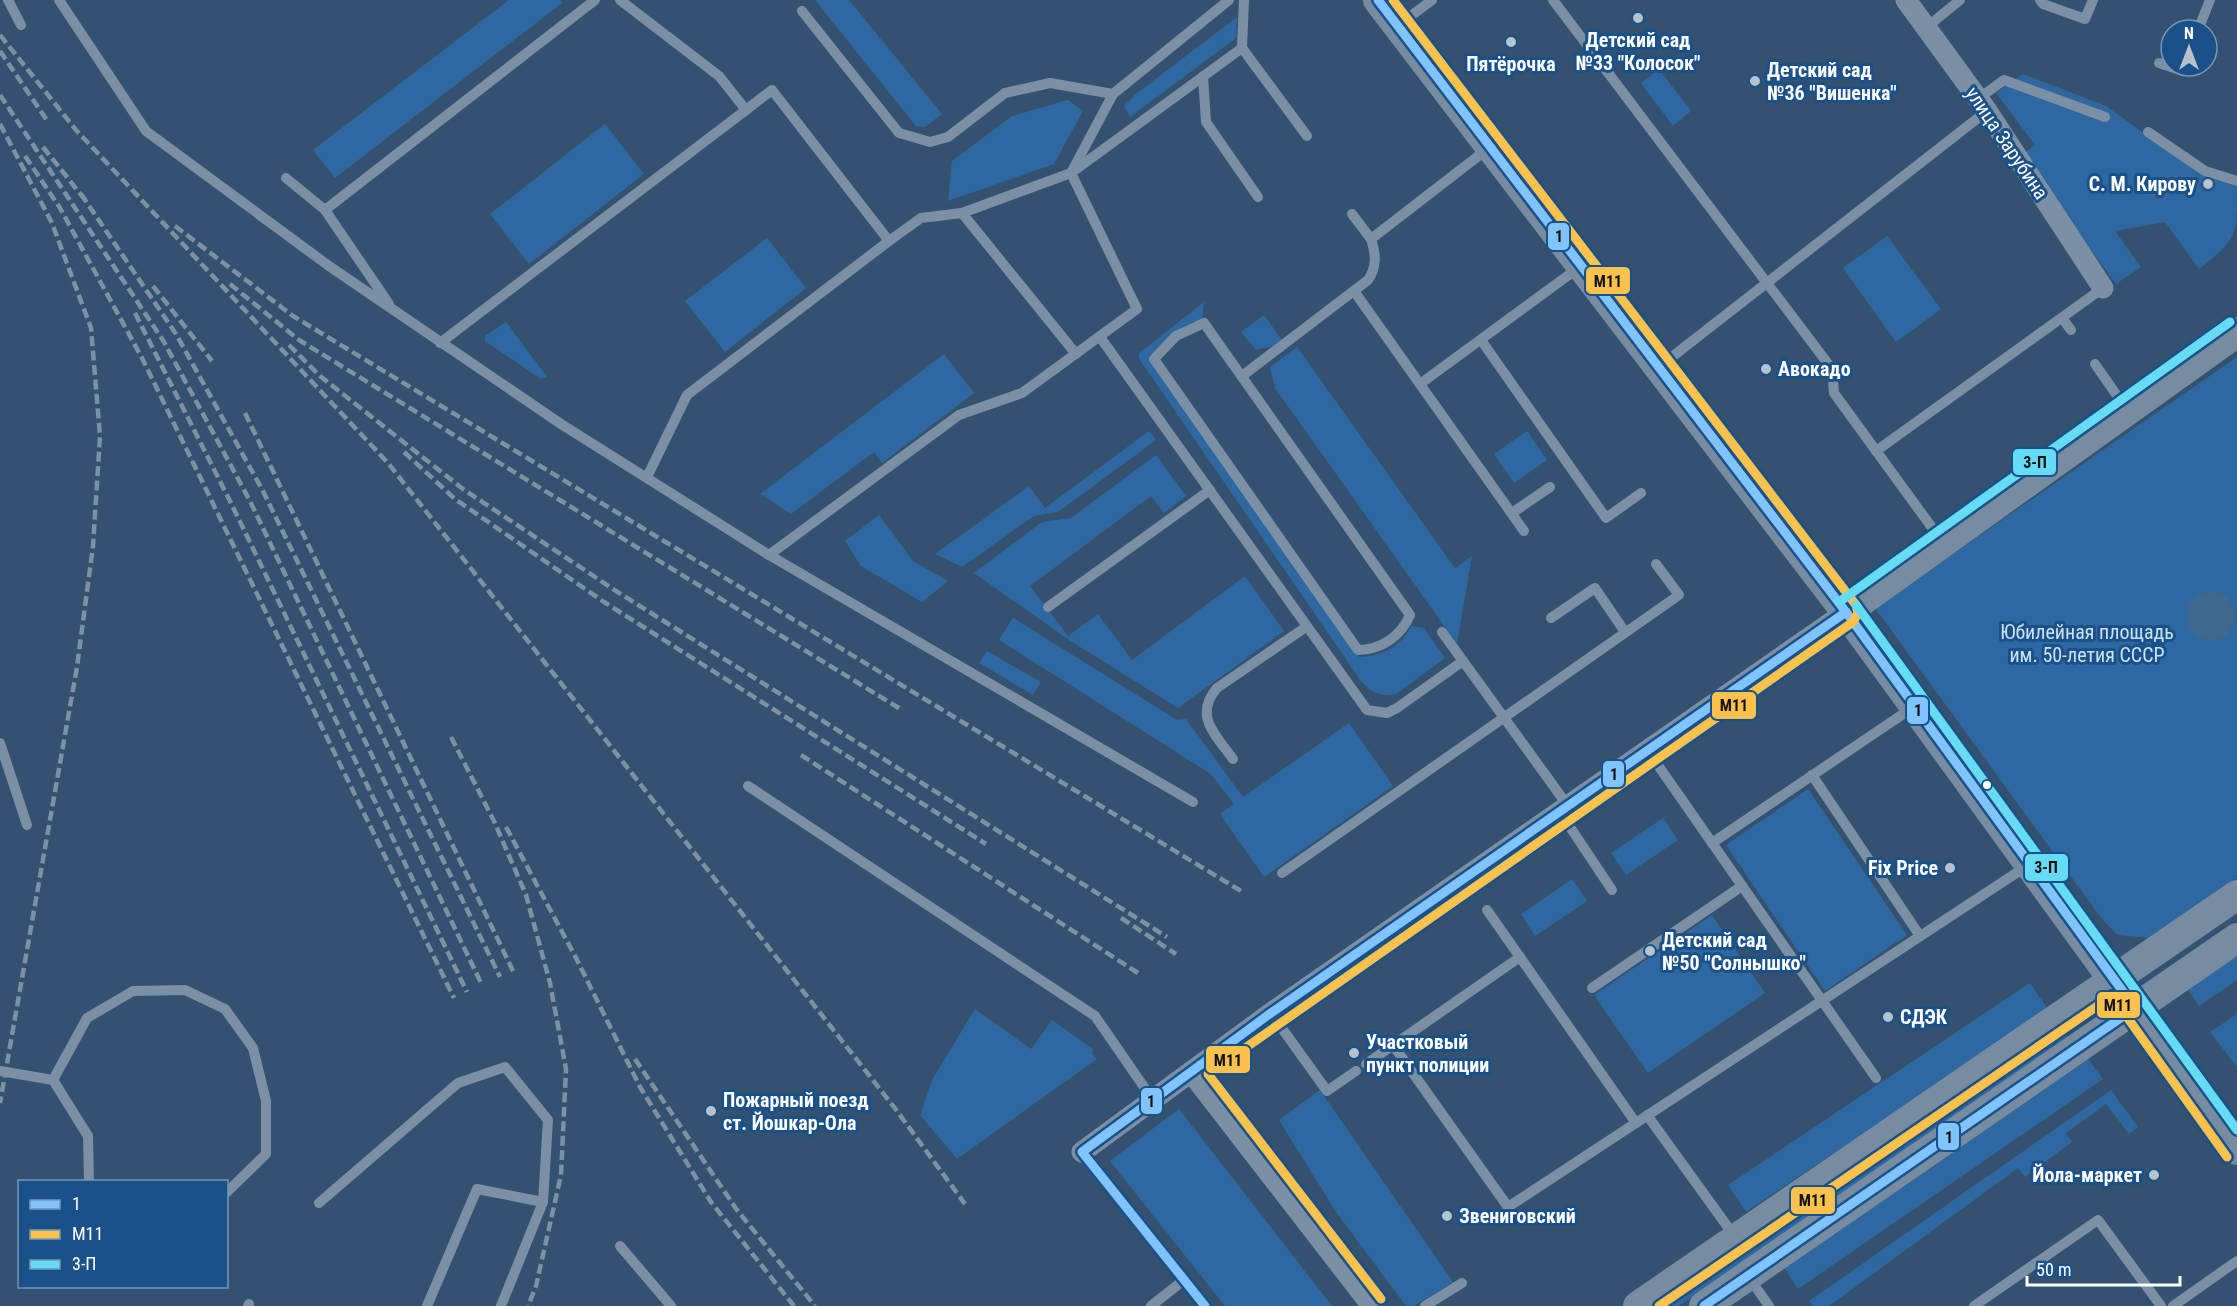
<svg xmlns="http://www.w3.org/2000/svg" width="2237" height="1306" viewBox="0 0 2237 1306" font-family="'Roboto Condensed',sans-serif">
<rect width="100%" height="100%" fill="#345270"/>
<g fill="#2f68a0">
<polygon points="509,0 560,0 562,3 335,178 313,150"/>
<polygon points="815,0 849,0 942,114 925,127 916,126"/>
<polygon points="1237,17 1236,38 1130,117 1124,106 1136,94"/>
<polygon points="1659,69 1691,111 1673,126 1641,83"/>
<path d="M 2023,74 L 2106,106 L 2202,175 L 2237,187 C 2237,237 2237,239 2199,269 L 2165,222 L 2115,231 L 2141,267 L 2116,284 L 2021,155 L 2035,145 L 1996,93 Z"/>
<polygon points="1068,100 1083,111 1054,164 948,201 952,161 1012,116"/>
<polygon points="605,124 644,174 529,264 490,214"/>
<polygon points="1887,236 1941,309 1896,342 1843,268"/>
<polygon points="767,238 806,288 725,352 685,301"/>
<path d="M 1204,302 L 1202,321 C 1181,321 1164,344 1149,356 L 1359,657 C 1380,657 1403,646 1411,626 L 1424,628 L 1445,658 L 1396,694 C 1380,697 1371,693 1361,681 L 1140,360 L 1138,354 Z"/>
<polygon points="1264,315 1282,340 1273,346 1256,350 1241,332"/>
<polygon points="506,322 547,377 541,379 485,341 485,336"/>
<polygon points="1297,347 1455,568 1472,556 1457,644 1275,388 1270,367"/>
<polygon points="944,354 974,393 882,463 874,452 791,514 760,494"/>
<polygon points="2237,357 2237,879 2151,938 2117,935 2099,915 1875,608"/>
<polygon points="1149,431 1156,440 1058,512 1034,516 962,567 935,554 1029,486 1045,508"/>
<polygon points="1527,431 1547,460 1514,483 1494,454"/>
<polygon points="1156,455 1186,496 1164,513 1151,496 1030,586 1068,636 1098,614 1132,660 1245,576 1284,631 1178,708 1069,640 974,573 1042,522 1071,518"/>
<polygon points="879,515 913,561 948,581 922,602 861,566 845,541"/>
<polygon points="1013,618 1177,720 1186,719 1243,797 1349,723 1393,786 1264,877 1220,814 1234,804 1211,774 999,640"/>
<polygon points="987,651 1041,682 1033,695 979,663"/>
<polygon points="1808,789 1907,935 1825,991 1726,845"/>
<polygon points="1663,818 1678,840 1626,875 1611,853"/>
<polygon points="1572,879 1587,901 1535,936 1521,914"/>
<polygon points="1712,915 1765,993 1648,1073 1594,995"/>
<polygon points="2237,956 2237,980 2199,1006 2188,989"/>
<polygon points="2030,983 2048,1009 1746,1212 1728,1185"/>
<polygon points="975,1009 1031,1049 1052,1020 1093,1049 1092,1053 1097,1059 957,1159 920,1115 932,1080"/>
<polygon points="2237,1014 2237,1067 2210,1032"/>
<polygon points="2065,1032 2069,1038 1679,1306 1663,1306"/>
<polygon points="2086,1056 2103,1079 1798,1289 1782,1264"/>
<polygon points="1320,1090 1453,1282 1414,1306 1406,1306 1336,1212 1279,1120"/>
<polygon points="2111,1090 2138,1127 2129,1134 2106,1104 2066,1133 2072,1142 2025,1177 2018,1168 1829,1306 1813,1306 1809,1301"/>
<polygon points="1179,1109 1332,1306 1225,1306 1110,1161"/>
</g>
<circle fill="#40678e" cx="2211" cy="616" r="24"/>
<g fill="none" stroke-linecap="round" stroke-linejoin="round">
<g stroke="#7b90a5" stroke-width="10">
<polyline points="8,0 21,25"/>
<polyline points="59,0 146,131 329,266 561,424 769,555 1193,802"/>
<polyline points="620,0 719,76 746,110 772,90 889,241 921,218 962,213 1076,354"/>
<polyline points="1553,0 1832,369 1834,393 1941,540"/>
<polyline points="2040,0 2043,4 2085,19 2093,0"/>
<polyline points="802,11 899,133 930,142 948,137 1005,93 1050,83 1113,94"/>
<polyline points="1399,25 1432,0"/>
<polyline points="1927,27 1960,0"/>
<polyline points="2198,30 2210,0"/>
<polyline points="1242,48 1307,136"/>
<polyline points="2159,63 2183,71 2185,66"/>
<polyline points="1203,76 1206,122 1258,197"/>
<polyline points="1978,99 2004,80 2105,117"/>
<polyline points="2148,132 2205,171 2237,181"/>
<polyline points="286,178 325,210"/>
<polyline points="962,213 1071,173 1113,94 1229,0"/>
<polyline points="1352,214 1371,239"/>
<polyline points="1354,291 1524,531"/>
<polyline points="389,304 325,210 595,0"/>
<polyline points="2062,318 2071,330"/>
<path d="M 1204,323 L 1410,615 C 1401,636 1381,650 1358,650 L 1154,359 L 1176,336 Z"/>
<polyline points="1100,337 1367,710 1387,713 1397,708 1463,661"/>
<polyline points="1481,340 1606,518 1641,493"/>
<polyline points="440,343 746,110"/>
<polyline points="2095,364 2127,410"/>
<polyline points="1659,367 1987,111"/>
<path d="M 1242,376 L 1368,280 C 1377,267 1376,254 1371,239 L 1490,147"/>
<polyline points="1420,384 1581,266"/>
<polyline points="1876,451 2103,288"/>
<polyline points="647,477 687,395 889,241"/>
<polyline points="1512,513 1550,487"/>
<polyline points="769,555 959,415 1022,393 1137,309 1071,173 1242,48 1244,0"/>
<polyline points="1048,607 1210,490"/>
<polyline points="1551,618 1595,588 1625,632"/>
<polyline points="1442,632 1568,806"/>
<polyline points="0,743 27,825"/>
<polyline points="1648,751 1876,1078"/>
<path d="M 1233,759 C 1216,735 1193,716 1217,688 L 1306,627"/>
<polyline points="1812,775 1920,936"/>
<polyline points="748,786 1095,1016 1153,1100"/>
<polyline points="1560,812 1612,890"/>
<polyline points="1712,843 1912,708"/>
<polyline points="1282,873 1679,595 1656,564"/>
<polyline points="1487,910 1636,1123"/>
<polyline points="1592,988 1742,886"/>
<polyline points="1271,1013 1327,1091 1356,1071"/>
<polyline points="1393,1045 1508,1207 2027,866"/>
<polyline points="1366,1064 1520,957"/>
<polyline points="0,1071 53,1080 88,1136 89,1182"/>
<polyline points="53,1080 87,1018 133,991 185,990 225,1009 253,1048 266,1101 266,1154 226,1193"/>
<polyline points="1647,1115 1735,1237"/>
<polyline points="1082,1152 1205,1306"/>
<polyline points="319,1203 458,1083 505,1067 548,1120 543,1202 501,1306"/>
<polyline points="620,1246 671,1306"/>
<polyline points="1748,1276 1769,1306"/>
<polyline points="248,1306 249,1304"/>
<polyline points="427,1306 477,1189 543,1202"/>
<polyline points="1151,1306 1184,1280"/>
<polyline points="1425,1306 1462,1283"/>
<polyline points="1974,1306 2098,1220 2161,1306"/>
<polyline points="2173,1306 2237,1261"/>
</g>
<g stroke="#7b90a5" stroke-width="21">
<polyline points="1906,0 1987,111 2103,288"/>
<polyline points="1191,1072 1372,1306"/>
<polyline points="1082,1152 1271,1013 1846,612"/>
</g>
<g stroke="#778ca1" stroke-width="30">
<polyline points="1378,0 1846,612 2237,1150"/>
<polyline points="1846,612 2237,332"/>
<polyline points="1638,1306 2237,895"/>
<polyline points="1704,1306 2237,938"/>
</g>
<g stroke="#7c91a4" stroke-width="4.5" stroke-dasharray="10 4.5" stroke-linecap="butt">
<polyline points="0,35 76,130 388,463 894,1107 965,1204"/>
<polyline points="0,51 48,122"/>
<polyline points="0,95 164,342 249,499 482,985"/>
<polyline points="0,124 52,223 91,328 100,436 93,546 77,667 0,1103"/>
<polyline points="43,147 86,201"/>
<polyline points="25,156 60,208 142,358 454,998"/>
<polyline points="81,194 176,334 263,491 500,977"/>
<polyline points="175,226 293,316 1241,891"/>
<polyline points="230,284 299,340 902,710"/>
<polyline points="153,286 212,361"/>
<polyline points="135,313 232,505 467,992"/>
<polyline points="289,345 320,376 463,489 616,591 1167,937"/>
<polyline points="245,413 513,971"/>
<polyline points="404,452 455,499 604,602 986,844"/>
<polyline points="451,737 494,821 526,895 550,983 566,1069 561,1175 536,1286 528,1306"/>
<polyline points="801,755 1138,973"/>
<polyline points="506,827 576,958 640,1087 711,1202 794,1306"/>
<polyline points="1121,918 1176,954"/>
<polyline points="635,1059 737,1210 815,1306"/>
</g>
<defs>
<g id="bus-1">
<polyline points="1378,0 1846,612 2135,1008 1704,1306"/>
<polyline points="1205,1306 1082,1152 1271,1013 1846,612"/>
</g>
<g id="bus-2">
<polyline points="1381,1299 1208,1074 1853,622 1858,613 1856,605 1393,0"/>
<polyline points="1659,1306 2112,996 2227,1157"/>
</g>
<g id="bus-3">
<polyline points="1839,602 2230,322"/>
<polyline points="1856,605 2237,1130"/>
</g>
</defs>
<use href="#bus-1" stroke="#1b5189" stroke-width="14"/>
<use href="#bus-2" stroke="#1b5189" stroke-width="14"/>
<use href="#bus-3" stroke="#1b5189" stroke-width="14"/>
<use href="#bus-1" stroke="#80c4ff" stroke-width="9"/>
<use href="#bus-2" stroke="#fcc24d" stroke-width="9"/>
<use href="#bus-3" stroke="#66dbf5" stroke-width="9"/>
</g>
<g fill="#b8c2cd" stroke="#1b5189" stroke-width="2">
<circle cx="1638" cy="18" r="6"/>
<circle cx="1511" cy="42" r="6"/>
<circle cx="1755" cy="81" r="6"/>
<circle cx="2208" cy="184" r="6"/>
<circle cx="1766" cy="369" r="6"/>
<circle cx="1950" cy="868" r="6"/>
<circle cx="1650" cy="951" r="6"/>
<circle cx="1888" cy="1017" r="6"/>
<circle cx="1354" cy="1053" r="6"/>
<circle cx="711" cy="1111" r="6"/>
<circle cx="2154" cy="1175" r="6"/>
<circle cx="1447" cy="1216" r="6"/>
</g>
<circle fill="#fff" stroke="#1b5189" stroke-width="2" cx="1987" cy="785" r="5"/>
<g text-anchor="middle" stroke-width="6" stroke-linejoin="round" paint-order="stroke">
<g font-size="20" font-weight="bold" fill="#fff" stroke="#1b5189" text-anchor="start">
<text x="1638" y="47" text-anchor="middle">Детский сад<tspan x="1638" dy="23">№33 "Колосок"</tspan></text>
<text x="1511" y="71" text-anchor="middle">Пятёрочка</text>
<text x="1767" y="77">Детский сад<tspan x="1767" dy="23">№36 "Вишенка"</tspan></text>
<text x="2196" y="191" text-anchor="end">С. М. Кирову</text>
<text x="1778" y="376">Авокадо</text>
<text x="1938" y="875" text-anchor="end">Fix Price</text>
<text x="1662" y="947">Детский сад<tspan x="1662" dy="23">№50 "Солнышко"</tspan></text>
<text x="1900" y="1024">СДЭК</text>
<text x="1366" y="1049">Участковый<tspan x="1366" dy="23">пункт полиции</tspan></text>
<text x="723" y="1107">Пожарный поезд<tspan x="723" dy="23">ст. Йошкар-Ола</tspan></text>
<text x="2142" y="1182" text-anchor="end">Йола-маркет</text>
<text x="1459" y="1223">Звениговский</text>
</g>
<g font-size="20" fill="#fff" stroke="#1b5189">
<text transform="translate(2007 143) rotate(56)" y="7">улица Зарубина</text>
</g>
<g font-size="20" fill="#cae2f9" stroke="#1b5189">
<text x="2087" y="639">Юбилейная площадь<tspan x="2087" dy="23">им. 50-летия СССР</tspan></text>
</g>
</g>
<g stroke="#1b5189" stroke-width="2">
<rect x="1547" y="222" width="23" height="29" rx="6" fill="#80c4ff"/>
<rect x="1585" y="266" width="46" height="29" rx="6" fill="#fcc24d"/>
<rect x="2012" y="448" width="45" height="28" rx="6" fill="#66dbf5"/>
<rect x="1711" y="691" width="46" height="29" rx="6" fill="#fcc24d"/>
<rect x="1906" y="696" width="23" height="29" rx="6" fill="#80c4ff"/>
<rect x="1602" y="760" width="23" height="28" rx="6" fill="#80c4ff"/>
<rect x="2024" y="853" width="45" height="29" rx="6" fill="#66dbf5"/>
<rect x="2096" y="991" width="45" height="28" rx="6" fill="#fcc24d"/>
<rect x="1205" y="1045" width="46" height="29" rx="6" fill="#fcc24d"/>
<rect x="1140" y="1087" width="23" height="28" rx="6" fill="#80c4ff"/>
<rect x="1937" y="1122" width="23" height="29" rx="6" fill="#80c4ff"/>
<rect x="1790" y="1186" width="46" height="29" rx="6" fill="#fcc24d"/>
</g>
<g font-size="16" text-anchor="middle" font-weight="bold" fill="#111">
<text x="1559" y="242">1</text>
<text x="1608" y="287">М11</text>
<text x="2035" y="468">3-П</text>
<text x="1734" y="711">М11</text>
<text x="1918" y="716">1</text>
<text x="1614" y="780">1</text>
<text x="2046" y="873">3-П</text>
<text x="2118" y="1011">М11</text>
<text x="1228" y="1066">М11</text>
<text x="1151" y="1107">1</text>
<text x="1949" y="1143">1</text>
<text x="1813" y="1206">М11</text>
</g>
<rect x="18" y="1180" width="210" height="108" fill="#1b5189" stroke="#7697b8" stroke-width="1.5"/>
<rect x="30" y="1200" width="30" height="9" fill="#80c4ff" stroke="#7697b8" stroke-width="1.5"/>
<text x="72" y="1210" font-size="18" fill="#ffffff">1</text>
<rect x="30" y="1230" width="30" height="9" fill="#fcc24d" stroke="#7697b8" stroke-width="1.5"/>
<text x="72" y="1240" font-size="18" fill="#ffffff">М11</text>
<rect x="30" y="1260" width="30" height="9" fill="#66dbf5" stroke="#7697b8" stroke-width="1.5"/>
<text x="72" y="1270" font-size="18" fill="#ffffff">3-П</text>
<g transform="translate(2189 48)"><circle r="28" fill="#1b5189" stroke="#7697b8" stroke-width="1.5"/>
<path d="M0-4.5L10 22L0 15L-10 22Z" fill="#b8c2cd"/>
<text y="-9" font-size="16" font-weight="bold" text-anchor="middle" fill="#ffffff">N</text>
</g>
<path d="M2027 1276v9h153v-9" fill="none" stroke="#ffffff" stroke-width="3"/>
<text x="2036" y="1276" font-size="18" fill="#ffffff" stroke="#1b5189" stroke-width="4.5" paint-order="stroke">50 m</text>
</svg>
